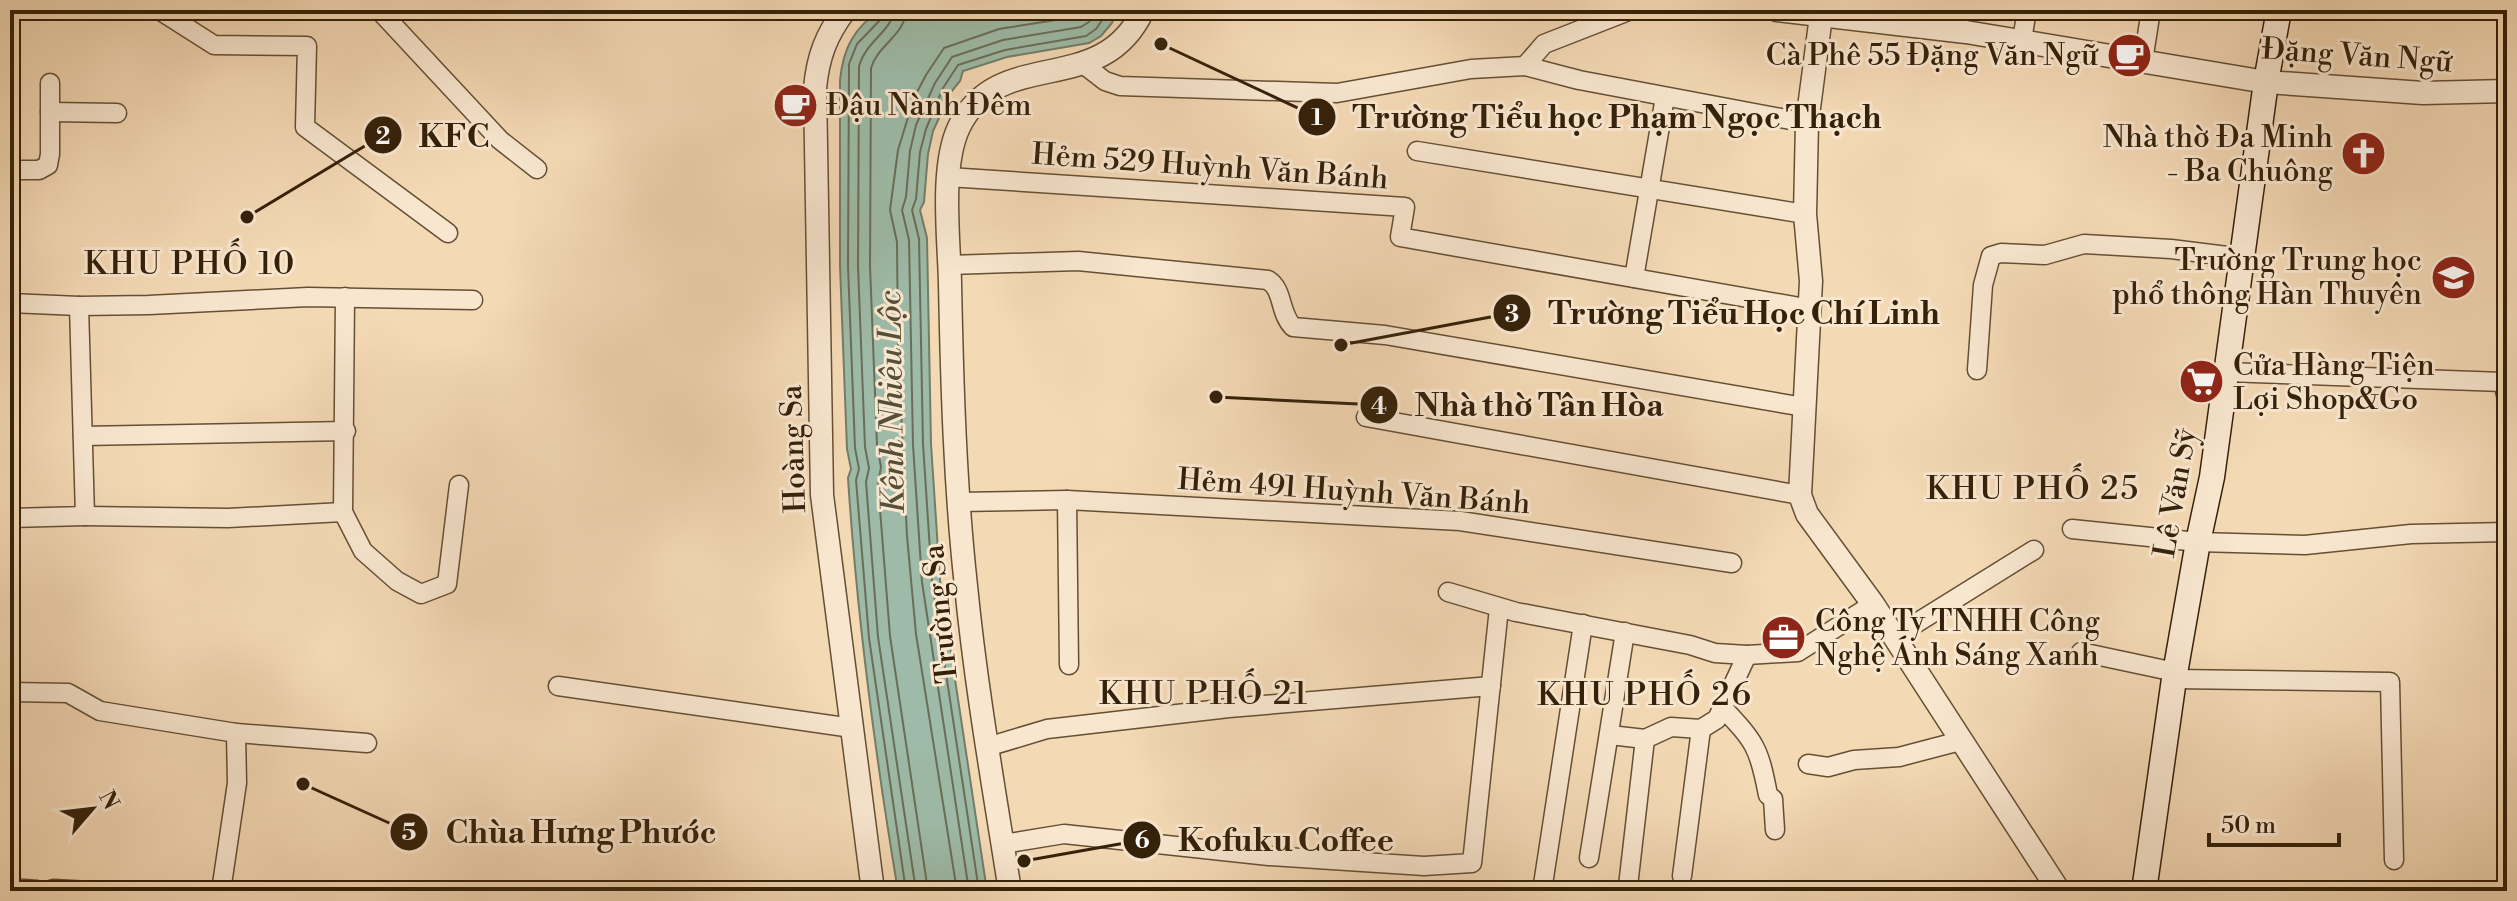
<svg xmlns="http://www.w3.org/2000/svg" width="2517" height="901" viewBox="0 0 2517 901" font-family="'Libre Bodoni',serif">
<rect width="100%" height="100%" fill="#f4d9b5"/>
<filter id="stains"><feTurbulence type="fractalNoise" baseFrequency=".0025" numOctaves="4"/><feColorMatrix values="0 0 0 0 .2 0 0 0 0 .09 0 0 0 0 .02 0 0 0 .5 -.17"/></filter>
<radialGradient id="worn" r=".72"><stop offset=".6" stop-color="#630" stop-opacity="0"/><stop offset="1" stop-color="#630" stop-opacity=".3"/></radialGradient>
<path fill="#9dbba8" stroke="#737d68" stroke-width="2" d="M 881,10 L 1117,10 L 1112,23 L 1101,36 L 1089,43 L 1007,57 L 963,71 L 960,81 L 951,92 L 933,131 L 928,154 L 924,202 L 920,210 L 927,238 L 931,444 L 940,580 L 987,891 L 898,891 C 875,754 857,617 848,478 L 851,469 L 847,449 L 840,266 L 840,80 C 843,49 854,27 881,10 Z"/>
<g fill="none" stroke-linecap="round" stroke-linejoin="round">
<g stroke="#696e58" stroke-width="2">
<polyline points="884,10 882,18 857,44 849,64 848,266 855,448 859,469 856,480 869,638 906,891"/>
<path d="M 894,10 C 892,31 866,41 859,66 L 858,266 L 865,447 L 869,468 L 866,482 L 878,637 L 916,891"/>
<path d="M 906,10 C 905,36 878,44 871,68 L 870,266 L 877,445 L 881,467 L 878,484 L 890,636 L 928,891"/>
<polyline points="957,891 916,634 907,536 898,350 897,242 890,210 898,150 914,98 926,75 944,48 999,29 1069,18 1083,10"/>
<polyline points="969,891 922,582 913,445 909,240 902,210 906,197 910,151 916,125 935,83 952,57 1003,40 1081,27 1089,22 1098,10"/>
<polyline points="979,891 932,581 923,444 919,239 912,210 916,199 920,152 926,129 943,88 958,65 1005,50 1086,36 1096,29 1109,10"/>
</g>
<defs>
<g id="minor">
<polyline points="159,10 214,45 307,46 305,127 448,233"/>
<polyline points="379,10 500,140 537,169"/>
<polyline points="2022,40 2027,10"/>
<polyline points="2143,61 2151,10"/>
<polyline points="1083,64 1105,81 1120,86 1337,93 1471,69 1525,66 1579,80 1807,123"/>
<polyline points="1525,66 1544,44 1631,10"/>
<polyline points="50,112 117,113"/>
<polyline points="1417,151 1805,214"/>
<polyline points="10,170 39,170 48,165 50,154 50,83"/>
<polyline points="948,177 1405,207 1400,237 1811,309"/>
<path d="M 949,265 L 1078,261 L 1268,280 C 1284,290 1279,313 1293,327 L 1385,335 L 1804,407"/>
<polyline points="1634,278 1665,97"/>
<polyline points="345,297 343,512 363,551 397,581 421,594 447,584 459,485"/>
<polyline points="10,303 79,306 149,305 308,297 473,300"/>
<polyline points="1977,370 1983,285 1991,256 2001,253 2045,255 2084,244 2171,249 2243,258"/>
<polyline points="2226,372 2503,382 2507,399"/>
<polyline points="1366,417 1800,495"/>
<polyline points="83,436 346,431"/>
<polyline points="1067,500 1069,665"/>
<polyline points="959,502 1067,500 1460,521 1732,563"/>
<polyline points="85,516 228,518 343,512"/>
<polyline points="10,518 85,516 79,306"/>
<polyline points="2072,529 2198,542 2305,545 2411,534 2507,532"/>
<polyline points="1448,592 1516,612 1690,645 1715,653 1747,655 1798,652 1873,604"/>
<polyline points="1894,637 2034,550"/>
<polyline points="2081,652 2175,672"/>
<polyline points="2174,679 2390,682 2394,860"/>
<polyline points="558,686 852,728"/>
<polyline points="10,692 68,693 100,711 236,733 237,783 221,891"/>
<path d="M 1722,707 C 1755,742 1759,747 1768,795 L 1773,799 L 1775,830"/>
<polyline points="236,733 367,743"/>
<polyline points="1610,735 1645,739 1671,727 1701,729 1717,719 1747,655"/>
<polyline points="987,747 1047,729 1229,708 1491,686"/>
<polyline points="1808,764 1828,767 1854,760 1899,757 1960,741"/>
<polyline points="1003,844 1064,834 1269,856 1424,866 1472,863 1499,608"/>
<polyline points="1589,858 1625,632"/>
<polyline points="1682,876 1701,729"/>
<polyline points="1628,886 1645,739"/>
<polyline points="10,888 37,890"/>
<polyline points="53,889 90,891"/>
<polyline points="1542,891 1583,624"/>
</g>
<g id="tertiary">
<path d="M 845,10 C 826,35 818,57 815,88 L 822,495 L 873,891"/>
<polyline points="1777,10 1966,32 2266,82 2423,93 2507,91"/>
<polyline points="1821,16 1807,123 1805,214 1811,281 1800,495 1807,514 1873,604 2059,891"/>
<path d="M 1010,891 C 994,789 976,688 966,586 C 955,486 952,384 950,283 C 949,239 940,167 959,127 C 999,44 1102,100 1143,10"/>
</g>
<polyline id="secondary" points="2144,891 2174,679 2198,542 2212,477 2266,82 2279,10"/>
</defs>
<use href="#minor" stroke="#654f34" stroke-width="21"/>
<use href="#tertiary" stroke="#654f34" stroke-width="25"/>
<use href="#secondary" stroke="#352109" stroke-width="27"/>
<use href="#minor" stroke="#f8e6cf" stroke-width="18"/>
<use href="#tertiary" stroke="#f8e6cf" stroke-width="22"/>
<use href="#secondary" stroke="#f8e6cf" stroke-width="24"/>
</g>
<defs>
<symbol id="cafe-disc" viewBox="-11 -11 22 22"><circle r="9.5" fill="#8f2418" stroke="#f8e6cf"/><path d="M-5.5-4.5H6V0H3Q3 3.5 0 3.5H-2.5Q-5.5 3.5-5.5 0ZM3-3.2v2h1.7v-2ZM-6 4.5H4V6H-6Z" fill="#fff"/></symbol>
<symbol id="church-disc" viewBox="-11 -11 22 22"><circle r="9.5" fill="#8f2418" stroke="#f8e6cf"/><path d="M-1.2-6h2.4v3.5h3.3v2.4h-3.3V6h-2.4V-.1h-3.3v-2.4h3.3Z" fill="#fff"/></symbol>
<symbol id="school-disc" viewBox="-11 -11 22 22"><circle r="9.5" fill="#8f2418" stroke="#f8e6cf"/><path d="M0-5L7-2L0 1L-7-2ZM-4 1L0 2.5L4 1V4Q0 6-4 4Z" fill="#fff"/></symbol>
<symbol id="supermarket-disc" viewBox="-11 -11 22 22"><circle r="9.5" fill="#8f2418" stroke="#f8e6cf"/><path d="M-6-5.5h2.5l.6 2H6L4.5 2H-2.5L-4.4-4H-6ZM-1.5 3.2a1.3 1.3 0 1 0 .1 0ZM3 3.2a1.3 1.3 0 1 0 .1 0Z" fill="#fff"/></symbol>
<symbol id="office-disc" viewBox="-11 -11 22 22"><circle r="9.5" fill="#8f2418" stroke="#f8e6cf"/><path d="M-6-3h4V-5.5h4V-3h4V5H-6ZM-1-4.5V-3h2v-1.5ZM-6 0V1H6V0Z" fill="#fff"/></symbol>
</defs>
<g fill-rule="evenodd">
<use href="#cafe-disc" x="2104" y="30" width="51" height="51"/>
<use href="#cafe-disc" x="770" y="80" width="51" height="51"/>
<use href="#church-disc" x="2338" y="128" width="51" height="51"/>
<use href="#school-disc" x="2428" y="252" width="51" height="51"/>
<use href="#supermarket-disc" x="2176" y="356" width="51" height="51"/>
<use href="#office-disc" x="1758" y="612" width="51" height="51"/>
</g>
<g text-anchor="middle" stroke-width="6" stroke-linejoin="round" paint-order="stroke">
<g font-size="30" fill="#352109" stroke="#f8e6cf" text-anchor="end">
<text x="2098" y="65">Cà Phê 55 Đặng Văn Ngữ</text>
<text x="826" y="115" text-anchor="start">Đậu Nành Đêm</text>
<text x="2333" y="147">Nhà thờ Đa Minh<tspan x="2333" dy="34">- Ba Chuông</tspan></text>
<text x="2422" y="270">Trường Trung học<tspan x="2422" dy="34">phổ thông Hàn Thuyên</tspan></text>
<text x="2233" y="375" text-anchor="start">Cửa Hàng Tiện<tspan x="2233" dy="34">Lợi Shop&amp;Go</tspan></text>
<text x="1815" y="631" text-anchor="start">Công Ty TNHH Công<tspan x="1815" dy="34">Nghệ Ánh Sáng Xanh</tspan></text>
</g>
<g font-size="30" fill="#352109" stroke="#f8e6cf">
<text transform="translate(2357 55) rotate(4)" y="10">Đặng Văn Ngữ</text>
<text transform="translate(1210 166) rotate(4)" y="10">Hẻm 529 Huỳnh Văn Bánh</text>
<text transform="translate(793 449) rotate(-92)" y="10">Hoàng Sa</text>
<text transform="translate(1354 491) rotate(4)" y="10">Hẻm 491 Huỳnh Văn Bánh</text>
<text transform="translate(2175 493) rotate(-80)" y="10">Lê Văn Sỹ</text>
<text transform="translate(940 614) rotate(-96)" y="10">Trường Sa</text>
</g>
<g font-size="32" letter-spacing="2" fill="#352109" stroke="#f8e6cf">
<text x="190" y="274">KHU PHỐ 10</text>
<text x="2033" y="499">KHU PHỐ 25</text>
<text x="1204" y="704">KHU PHỐ 21</text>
<text x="1645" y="705">KHU PHỐ 26</text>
</g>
<g font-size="32" font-style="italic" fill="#544f39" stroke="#f8e6cf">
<text transform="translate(891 402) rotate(-91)" y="11">Kênh Nhiêu Lộc</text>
</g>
</g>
<path fill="none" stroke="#352109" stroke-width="3" d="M1161 44L1317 117M247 217L383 135M1341 345L1512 313M1216 397L1379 405M303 784L409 832M1024 861L1142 840"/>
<g fill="#352109" stroke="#f8e6cf" stroke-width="3">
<circle cx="1161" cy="44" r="8"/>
<circle cx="247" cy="217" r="8"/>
<circle cx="1341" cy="345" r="8"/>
<circle cx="1216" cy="397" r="8"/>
<circle cx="303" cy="784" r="8"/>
<circle cx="1024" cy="861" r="8"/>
<circle cx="1317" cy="117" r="20"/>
<circle cx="383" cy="135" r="20"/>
<circle cx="1512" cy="313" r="20"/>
<circle cx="1379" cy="405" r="20"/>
<circle cx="409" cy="832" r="20"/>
<circle cx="1142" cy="840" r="20"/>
</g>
<g font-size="24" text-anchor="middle" font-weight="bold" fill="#fff">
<text x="1317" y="125">1</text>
<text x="383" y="144">2</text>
<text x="1512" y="322">3</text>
<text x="1379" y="414">4</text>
<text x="409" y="840">5</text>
<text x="1142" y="848">6</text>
</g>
<g font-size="32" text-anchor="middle" font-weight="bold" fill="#352109" stroke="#f8e6cf" stroke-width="6" stroke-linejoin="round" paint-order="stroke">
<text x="1617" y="128">Trường Tiểu học Phạm Ngọc Thạch</text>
<text x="454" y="147">KFC</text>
<text x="1744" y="324">Trường Tiểu Học Chí Linh</text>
<text x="1539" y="416">Nhà thờ Tân Hòa</text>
<text x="581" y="843">Chùa Hưng Phước</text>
<text x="1286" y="851">Kofuku Coffee</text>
</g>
<rect width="2517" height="901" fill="none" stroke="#f4d9b5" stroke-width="40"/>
<rect x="12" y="12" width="2493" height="877" fill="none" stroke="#352109" stroke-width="4"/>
<rect x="20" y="20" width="2477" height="861" fill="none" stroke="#352109" stroke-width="2"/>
<g transform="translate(92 809) rotate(62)" stroke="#f8e6cf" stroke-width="6" paint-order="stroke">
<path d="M0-6L14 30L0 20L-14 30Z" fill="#352109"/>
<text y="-12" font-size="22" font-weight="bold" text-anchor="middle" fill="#352109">N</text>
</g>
<path d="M2209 833v12h130v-12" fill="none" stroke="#352109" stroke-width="4"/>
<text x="2221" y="833" font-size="24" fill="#352109" stroke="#f8e6cf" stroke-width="6" paint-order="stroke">50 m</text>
<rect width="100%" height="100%" filter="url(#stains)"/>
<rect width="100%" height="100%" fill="url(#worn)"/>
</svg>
